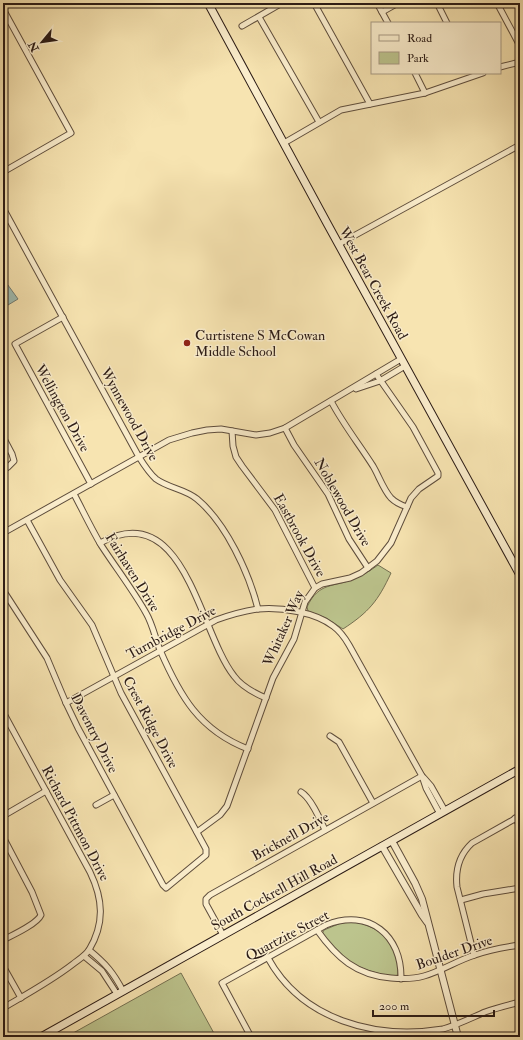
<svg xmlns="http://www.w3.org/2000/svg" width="523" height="1040" viewBox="0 0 523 1040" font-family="'IM FELL Double Pica',serif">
<rect width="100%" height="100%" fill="#f7e4b1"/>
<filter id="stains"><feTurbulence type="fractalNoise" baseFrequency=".005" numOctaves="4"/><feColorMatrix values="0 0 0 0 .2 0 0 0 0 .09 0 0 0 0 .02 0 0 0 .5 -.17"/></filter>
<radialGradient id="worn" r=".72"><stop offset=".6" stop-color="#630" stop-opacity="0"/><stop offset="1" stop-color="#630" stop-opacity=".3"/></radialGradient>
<g fill="#bcc48d" stroke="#747051">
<path d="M 378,565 L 391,573 C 378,601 369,612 343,629 L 326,618 L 308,611 L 307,607 C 319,581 334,588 356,578 C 364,575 371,570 378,565 Z"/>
<path d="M 354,922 C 374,925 393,938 397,959 C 398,964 398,970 398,975 C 392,977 384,975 377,973 C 350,966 340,955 322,934 L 324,930 L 341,923 Z"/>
<polygon points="181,973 216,1037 66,1037"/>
</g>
<polygon fill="#9fbdb3" stroke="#717c74" points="5,281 18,299 3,308 3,282"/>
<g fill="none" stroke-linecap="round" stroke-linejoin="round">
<defs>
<g id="minor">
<polyline points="314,3 370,104"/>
<polyline points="377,3 388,23"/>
<polyline points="437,3 447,23"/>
<polyline points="497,3 520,46"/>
<polyline points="3,9 71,133 3,172"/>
<polyline points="382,12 398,3"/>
<polyline points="259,17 319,122"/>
<polyline points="242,26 282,3"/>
<polyline points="500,67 520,62"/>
<polyline points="415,73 425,93"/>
<polyline points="284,143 341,110 425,93 483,73"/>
<path d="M 3,208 L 139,457 C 144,465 149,473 156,479 C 168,488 185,489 197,499 C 226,523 249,573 258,609"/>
<polyline points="339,244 518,146"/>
<polyline points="63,317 15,344 91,484"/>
<polyline points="356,389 380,381 405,366"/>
<path d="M 331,401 C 343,424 359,444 373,466 C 379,476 383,489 391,498 C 395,502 401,505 407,507"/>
<polyline points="285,428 294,445 328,494 349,539 368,568"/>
<polyline points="232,431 233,446 236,457 242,466 275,510 315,588"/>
<polyline points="3,437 12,454 14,461 8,467 3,470"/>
<path d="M 74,494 C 83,511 91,528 101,545 C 116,568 133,590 146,613 C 153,625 155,638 160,650 C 180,696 199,730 248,749"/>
<polyline points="3,533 169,440 192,433 207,430 221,429 256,435 270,433 285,428 401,359"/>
<path d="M 100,543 C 185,496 199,632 234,676 C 242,687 254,693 266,698"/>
<polyline points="3,590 47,658 66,703 78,728 163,885 166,888 206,855 206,849 121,693 92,625 60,580 27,520"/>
<path d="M 66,703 L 216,620 C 230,615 244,611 258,609 C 281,607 315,612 333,626 C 340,631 345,638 349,645 L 422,776 L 426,788 L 440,814"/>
<path d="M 3,712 L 90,872 C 103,899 105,923 89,950 C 85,956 78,960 73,964 C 51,981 27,994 3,1008"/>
<polyline points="330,736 339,742 373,803"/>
<polyline points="424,778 431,786 445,811"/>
<path d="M 301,792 C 311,798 320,819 325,830"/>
<polyline points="96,805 114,795"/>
<polyline points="3,816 46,791"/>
<polyline points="515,818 520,826"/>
<polyline points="197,832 220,815 227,806 273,678 294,639 305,602 315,588 322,584 350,578 361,573 377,561 391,543 411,498 419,489 438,476 438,473 413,427 376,374"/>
<path d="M 3,837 L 32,892 L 41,915 C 37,924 13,935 3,940"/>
<polyline points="461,900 483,894 520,888"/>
<path d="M 317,930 C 337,958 356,975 391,978 C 402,979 414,979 424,976 C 442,971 458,960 475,955 C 489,950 505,947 520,945"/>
<polyline points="223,935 206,904 206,899 210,895 422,776"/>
<path d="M 89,950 C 106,964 113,972 123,991"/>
<path d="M 474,955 L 457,887 C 455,869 459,855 472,843 L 520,816"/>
<polyline points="84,956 102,971 117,994"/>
<path d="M 268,958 C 302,1020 375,1040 443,1029 C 457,1025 471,1018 485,1012 C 496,1008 508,1005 520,1002"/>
<polyline points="3,966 21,998"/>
<path d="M 251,1037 L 222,983 L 326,925 C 369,908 402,935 401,979"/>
</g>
<g id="tertiary">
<polyline points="392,841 415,883 422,899 458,1037"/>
<polyline points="382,846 422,915 427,922"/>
</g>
<g id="secondary">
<polyline points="208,3 328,225 520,575"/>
<polyline points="41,1037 520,769"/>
</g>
</defs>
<use href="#minor" stroke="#5e4d3c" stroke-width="7"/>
<use href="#tertiary" stroke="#5e4d3c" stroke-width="8"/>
<use href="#secondary" stroke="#2b1b15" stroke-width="9"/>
<use href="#minor" stroke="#faedcc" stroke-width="5"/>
<use href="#tertiary" stroke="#faedcc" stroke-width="6"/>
<use href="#secondary" stroke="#faedcc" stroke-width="7"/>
</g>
<circle fill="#8f2418" stroke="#faedcc" stroke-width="1.5" cx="187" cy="343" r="4"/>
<g text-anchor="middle" stroke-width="3" stroke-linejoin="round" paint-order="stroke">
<g font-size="14" fill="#2b1b15" stroke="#faedcc">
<text transform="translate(374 283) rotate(61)" y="5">West Bear Creek Road</text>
<text transform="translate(63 408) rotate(61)" y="5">Wellington Drive</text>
<text transform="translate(130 414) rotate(61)" y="5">Wynnewood Drive</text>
<text transform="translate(343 502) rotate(60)" y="5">Noblewood Drive</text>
<text transform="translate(300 535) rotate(61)" y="5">Eastbrook Drive</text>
<text transform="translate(133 572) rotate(58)" y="5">Fairhaven Drive</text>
<text transform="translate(283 628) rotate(-66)" y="5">Whitaker Way</text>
<text transform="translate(171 632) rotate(-28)" y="5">Turnbridge Drive</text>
<text transform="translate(151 722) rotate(62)" y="5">Crest Ridge Drive</text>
<text transform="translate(95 733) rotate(63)" y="5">Daventry Drive</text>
<text transform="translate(76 823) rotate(62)" y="5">Richard Pittmon Drive</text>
<text transform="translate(290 836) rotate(-29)" y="5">Bricknell Drive</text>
<text transform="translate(274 892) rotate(-29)" y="5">South Cockrell Hill Road</text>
<text transform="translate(287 935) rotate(-28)" y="5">Quartzite Street</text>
<text transform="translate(454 952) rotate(-19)" y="5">Boulder Drive</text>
</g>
<g font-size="14" fill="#2b1b15" stroke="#faedcc" text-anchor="start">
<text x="195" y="340">Curtistene S McCowan<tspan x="195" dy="16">Middle School</tspan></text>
</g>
</g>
<rect width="523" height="1040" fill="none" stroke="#f7e4b1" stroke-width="16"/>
<rect x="4" y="4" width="515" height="1032" fill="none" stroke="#2b1b15" stroke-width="2"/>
<rect x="8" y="8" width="507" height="1024" fill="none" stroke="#2b1b15"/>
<rect x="371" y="22" width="130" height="52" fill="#faedcc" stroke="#a79983"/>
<rect x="379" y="35" width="20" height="6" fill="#faedcc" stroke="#a79983"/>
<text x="407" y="42" font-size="12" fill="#2b1b15">Road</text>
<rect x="379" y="52" width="20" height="12" fill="#bcc48d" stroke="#a79983"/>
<text x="407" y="62" font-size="12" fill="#2b1b15">Park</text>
<g transform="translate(42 42) rotate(241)" stroke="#faedcc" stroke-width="3" paint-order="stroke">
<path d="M0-3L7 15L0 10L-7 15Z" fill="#2b1b15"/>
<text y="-6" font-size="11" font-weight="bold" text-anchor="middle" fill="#2b1b15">N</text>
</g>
<path d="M373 1010v6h121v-6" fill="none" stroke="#2b1b15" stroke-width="2"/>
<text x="379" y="1010" font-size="12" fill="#2b1b15" stroke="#faedcc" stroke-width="3" paint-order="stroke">200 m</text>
<rect width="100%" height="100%" filter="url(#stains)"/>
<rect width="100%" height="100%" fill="url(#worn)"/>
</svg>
